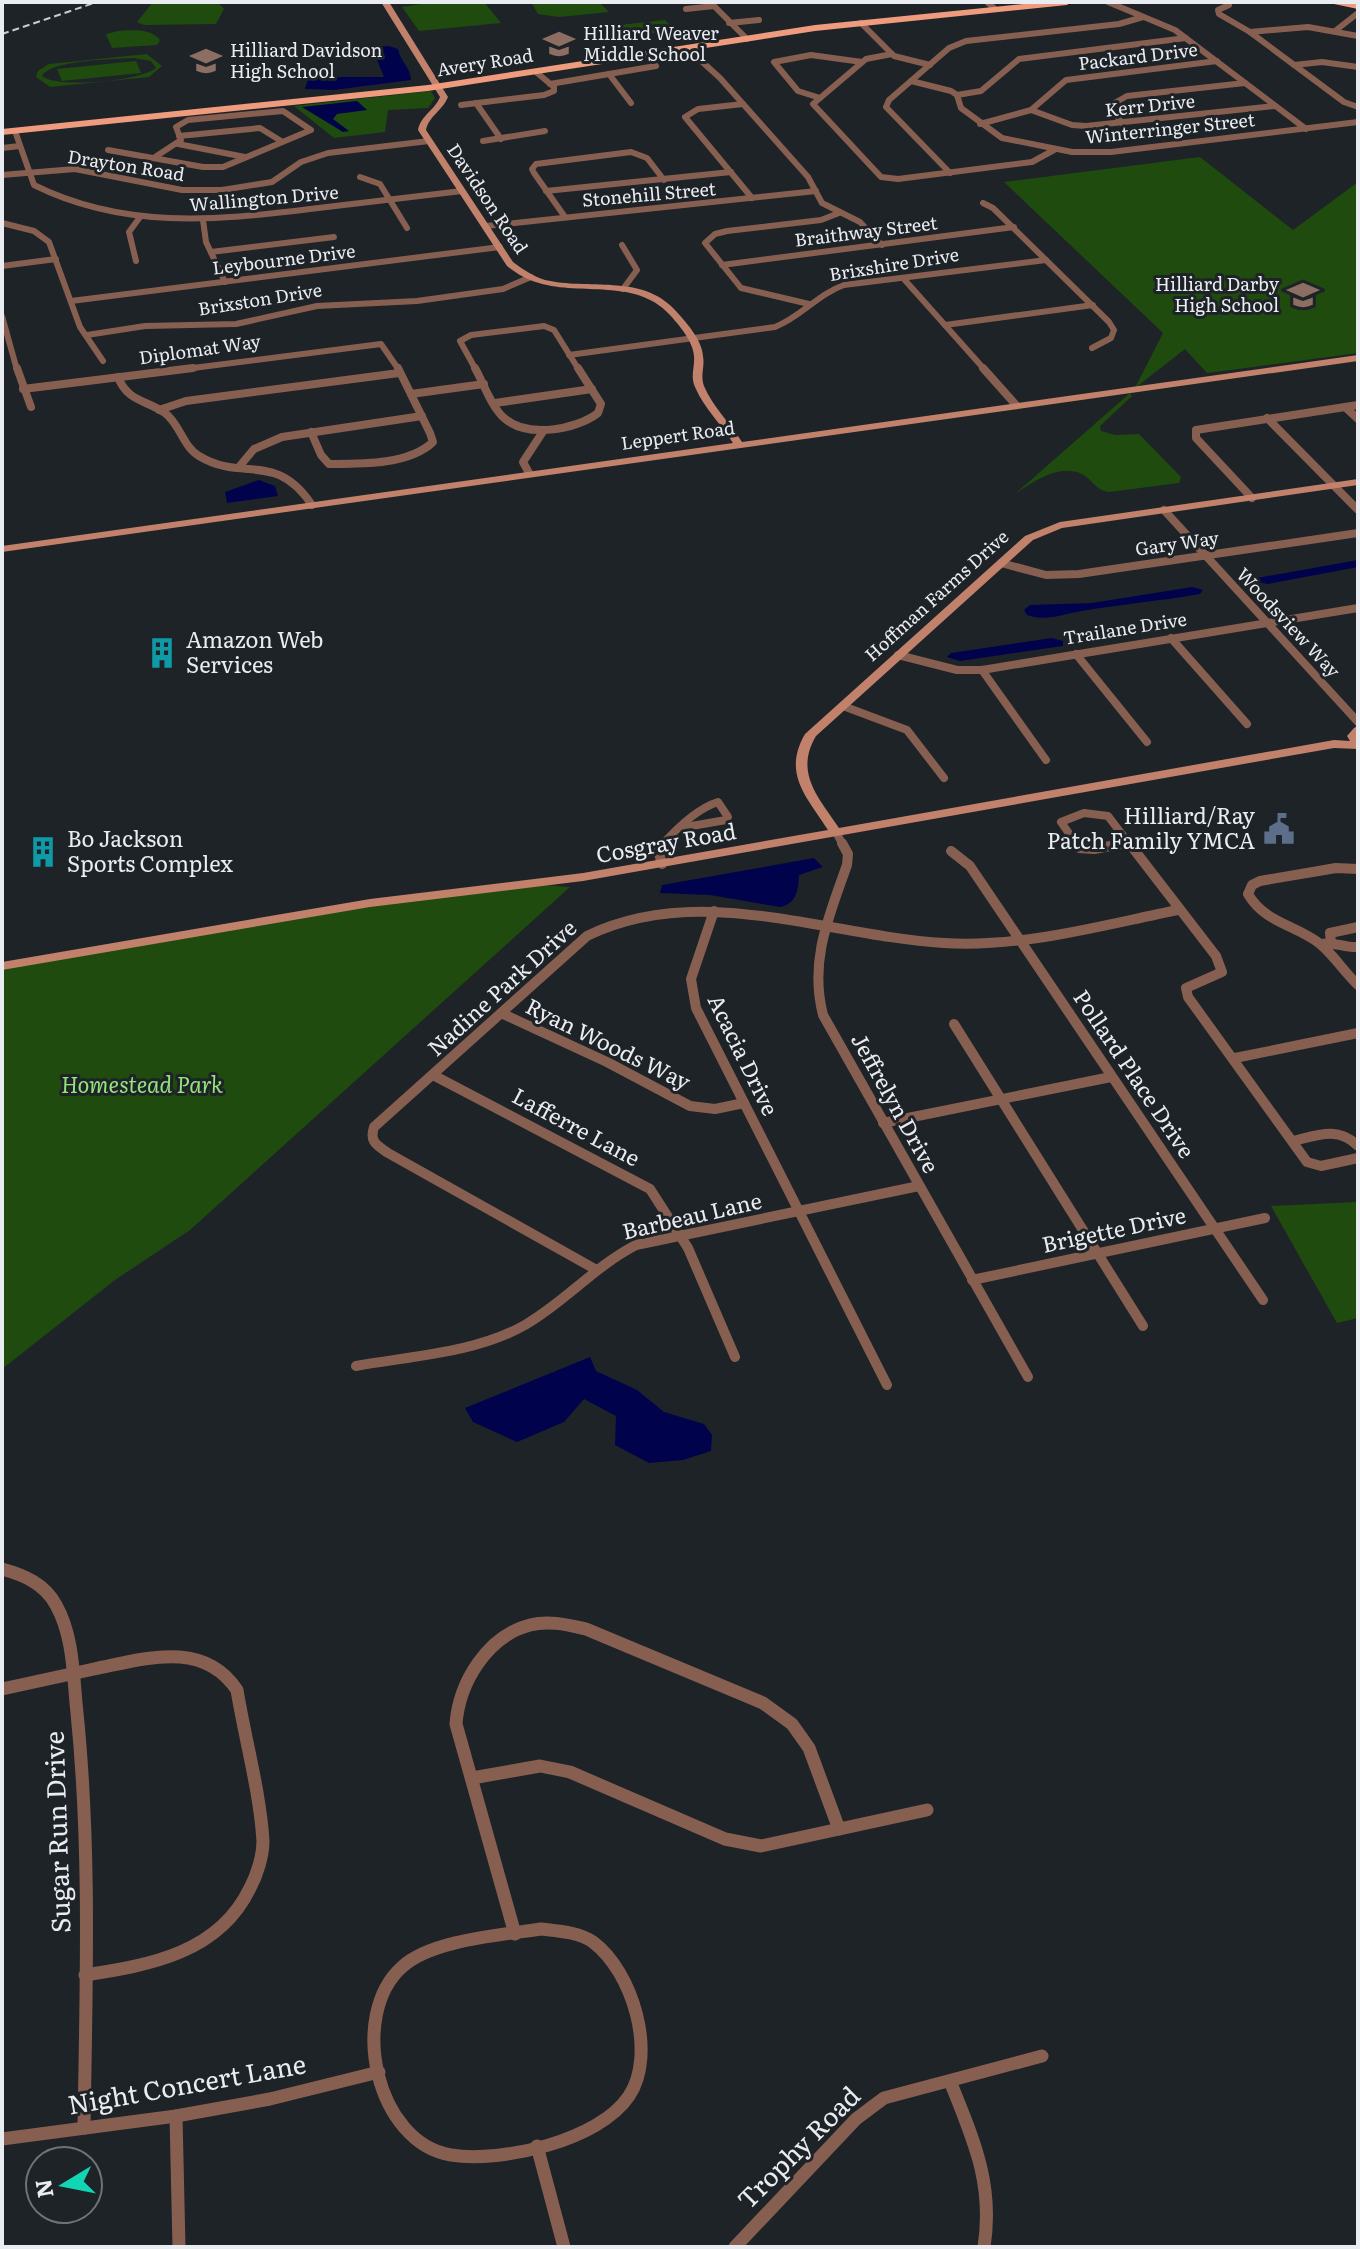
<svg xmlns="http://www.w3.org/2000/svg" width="1360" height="2249" viewBox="0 0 1360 2249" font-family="Literata,serif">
<rect width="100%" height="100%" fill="#1e2328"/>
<g fill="#1f4b0e" fill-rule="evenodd">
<polygon points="153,2 217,2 224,9 216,24 144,25 137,22"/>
<polygon points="434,2 484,2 501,23 419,31 402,7"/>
<polygon points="531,2 599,2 609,12 559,17 538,14"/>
<polygon points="665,20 675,31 601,39 592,28"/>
<path d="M 118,31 C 132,30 151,28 160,40 L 157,45 L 112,48 L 106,34 Z"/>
<path d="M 147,54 L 162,66 L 149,77 L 50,87 L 36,77 L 38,71 L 49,64 ZM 134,58 L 151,61 L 156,68 C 141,81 57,89 42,76 C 50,60 115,59 134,58 Z"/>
<polygon points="136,61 141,73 62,81 57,69"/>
<polygon points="431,91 435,98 428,108 388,110 385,132 334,138 294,106"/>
<polygon points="1200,157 1293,230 1358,182 1358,353 1207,373 1185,349 1135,388 1163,333 1004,182"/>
<path d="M 1130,393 L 1132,396 L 1100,426 L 1101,431 L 1115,435 L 1139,434 L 1181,477 L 1179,483 L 1109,492 C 1095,490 1093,480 1082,474 C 1059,463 1033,482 1015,494 Z"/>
<polygon points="542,885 570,887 190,1230 115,1280 2,1369 2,966 388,901"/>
<polygon points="1358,1202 1358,1318 1337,1323 1271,1206"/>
</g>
<g fill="#00034b">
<path d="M 389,46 L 398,49 C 400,61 411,68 411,80 L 334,90 L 305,89 L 308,79 L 312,77 L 384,77 L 377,60 L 365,51 L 372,47 Z"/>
<polygon points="357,101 367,110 337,114 333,119 349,131 343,132 302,107"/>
<polygon points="259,480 275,486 278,496 227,503 225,492"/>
<polygon points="1358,560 1358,567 1268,584 1258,582 1257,578"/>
<path d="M 1192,587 L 1203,590 L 1200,594 C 1161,601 1121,604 1082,611 C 1062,614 1047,622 1027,615 L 1024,610 L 1030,605 L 1092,603 Z"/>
<polygon points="1052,638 1063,641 1063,646 960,661 947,657 951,653"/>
<path d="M 814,858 L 823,867 L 799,875 C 798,891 797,903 780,907 L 710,895 L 660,893 L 662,885 Z"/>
<polygon points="590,1357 596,1371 637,1390 664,1412 704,1424 712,1435 711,1451 683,1460 649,1463 615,1445 616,1416 584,1399 564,1422 517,1442 473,1422 465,1408"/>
</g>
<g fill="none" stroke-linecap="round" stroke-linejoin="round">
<g stroke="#875f51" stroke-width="6">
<polyline points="710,2 747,39"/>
<polyline points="987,2 995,9"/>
<polyline points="1108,2 1175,30 1306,129"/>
<polyline points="1229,5 1218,10 1219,14 1250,32 1344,102 1358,107"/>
<polyline points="686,9 714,6"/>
<polyline points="729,23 759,20"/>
<polyline points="861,23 894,56 930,65"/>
<polyline points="1335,31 1358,13"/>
<polyline points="1250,32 1308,27 1358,36"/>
<polyline points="687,48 720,78 808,177 822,203 860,222 882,245"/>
<polyline points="892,54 866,59 813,104 881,177 898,179 1032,162 1054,150"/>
<polyline points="1294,65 1322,62 1358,67"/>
<polyline points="609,74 631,103"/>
<polyline points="911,81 951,91 957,95 961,108 1002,138 1072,152 1111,152 1358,122"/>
<polyline points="550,84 656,66 645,55"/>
<polyline points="957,95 981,91 1019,59 1186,38"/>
<polyline points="820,98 798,91 774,62 811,55 862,62"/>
<polyline points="476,103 501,139"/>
<polyline points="743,104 698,109 685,117 752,198"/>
<polyline points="461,105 544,95 554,91 554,87 536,72"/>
<polyline points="1031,110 1072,125 1086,126 1275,106"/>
<polyline points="1122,123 1109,106 1127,96 1245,83"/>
<polyline points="980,124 1031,110 1066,80 1217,61"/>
<path d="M 15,131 L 34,185 C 122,229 215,221 310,209 C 361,203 411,197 462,191"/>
<polyline points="179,136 260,128 281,141"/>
<polyline points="483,141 545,131"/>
<polyline points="178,144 245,157"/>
<polyline points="2,148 20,146"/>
<polyline points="108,150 203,167 223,167 311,130 283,111 188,120 176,127 181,140 155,157"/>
<polyline points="950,173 886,107 889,100 949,48 966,41 1119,24 1143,17"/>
<polyline points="2,175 75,169 182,190 222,190 272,182 301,162 328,153 429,141"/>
<polyline points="360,177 380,184 407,228"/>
<polyline points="546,191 731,172"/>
<polyline points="983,203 993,208 1109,322 1114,330 1111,338 1092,348"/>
<polyline points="565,217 534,173 532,169 536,164 631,152 647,158 664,180"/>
<polyline points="203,220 206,242 225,282"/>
<polyline points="2,223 34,231 49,242 80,327 103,361"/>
<polyline points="486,226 816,191"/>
<polyline points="622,245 637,270 623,289"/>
<polyline points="211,252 334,237"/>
<polyline points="136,261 129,232 140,217"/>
<polyline points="722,265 1014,227"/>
<polyline points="2,266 56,259"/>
<polyline points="903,278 985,370"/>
<polyline points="71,301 500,247"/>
<polyline points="809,304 741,288 705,243 715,234 727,231 821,220 839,213"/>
<polyline points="2,316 17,370"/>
<polyline points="945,325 1093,305"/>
<polyline points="87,335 145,326 236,324 317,306 417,301 503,289 531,277"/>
<path d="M 569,355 L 775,327 C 801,317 818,294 844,285 L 1046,260"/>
<polyline points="177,370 381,344 399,370"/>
<polyline points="476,370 460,341 471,335 544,326 554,330 579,370"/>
</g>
<g stroke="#875f51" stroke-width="8">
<polyline points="17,368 31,407"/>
<path d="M 475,368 C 483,382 491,406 503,417 C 526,439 576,430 598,413 L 601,404 L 578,368"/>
<polyline points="983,368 1016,405"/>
<path d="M 118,377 C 127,401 146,400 165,413 C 180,424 183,447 199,456 C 244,483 275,450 312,505"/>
<polyline points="23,389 193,368"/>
<polyline points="411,394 484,384"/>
<polyline points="495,403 592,389"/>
<polyline points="1345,407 1358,419"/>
<polyline points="159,410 186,401 399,373"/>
<polyline points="1267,418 1358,510"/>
<path d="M 311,432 L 321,455 L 329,464 C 361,464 409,465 433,442 L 430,433 L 398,368"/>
<polyline points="239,467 254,449 282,437 422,416"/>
<polyline points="529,473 523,462 544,430"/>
<polyline points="1252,498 1196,438 1196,430 1358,405"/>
<polyline points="1164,510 1358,722"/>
<polyline points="1001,563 1046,575 1079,574 1358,533"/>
<polyline points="1171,638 1247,724"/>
<polyline points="1076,654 1147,742"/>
<polyline points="898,655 957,670 982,670 1358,608"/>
<polyline points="982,670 1046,760"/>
<polyline points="843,706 907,730 944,778"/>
<polyline points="836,832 843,845"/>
<path d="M 662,845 C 677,828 696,809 718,802 L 728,817 L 726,820 L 680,828"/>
<polyline points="1077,845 1061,822 1084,813 1108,816 1130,845"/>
<polyline points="1116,845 1128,843"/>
</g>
<g stroke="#875f51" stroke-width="10">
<path d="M 842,843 L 848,854 L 847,865 C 829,916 809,961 823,1015 L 1028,1377"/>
<polyline points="1076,843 1079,848 1094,849 1127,843"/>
<polyline points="1129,843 1216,956 1222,972 1186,988 1188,997 1307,1162 1321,1166 1358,1158"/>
<polyline points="951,851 970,866 1263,1300"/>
<polyline points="662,864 658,850 663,843"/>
<path d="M 1358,869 L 1336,868 L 1260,881 L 1252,885 L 1248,894 C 1265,923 1294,924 1319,943 C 1334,955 1344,972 1358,985"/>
<polyline points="714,911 691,979 696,1008 887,1385"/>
<polyline points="1331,942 1330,933 1358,927"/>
<path d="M 1321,944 C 1334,941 1344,948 1358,947"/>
<polyline points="503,1014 607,1062 690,1106 715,1109 744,1103"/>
<polyline points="954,1024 1143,1326"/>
<polyline points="1235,1058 1358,1033"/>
<polyline points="433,1075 650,1189 688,1248 735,1357"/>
<polyline points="883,1123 1111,1077"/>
<path d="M 1293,1141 C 1318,1135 1338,1126 1358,1146"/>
<path d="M 595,1269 L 388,1153 C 377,1145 369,1142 374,1127 L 587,936 C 700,881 827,936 944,943 C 1023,948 1102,925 1178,910"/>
<polyline points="972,1280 1265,1218"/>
<path d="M 356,1366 C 411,1356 476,1353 525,1325 C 565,1302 595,1266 636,1245 L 919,1186"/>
</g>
<g stroke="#875f51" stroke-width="13">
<path d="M 2,1569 C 24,1575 45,1584 56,1605 C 74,1637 73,1677 77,1713 C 91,1851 86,1989 84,2128"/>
<path d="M 2,1689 C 33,1682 63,1676 94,1669 C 144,1659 203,1639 237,1690 C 245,1739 260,1792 263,1841 C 263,1856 257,1875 250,1888 C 219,1953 150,1965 85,1975"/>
<polyline points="472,1778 540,1766 570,1772 725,1839 761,1846 927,1810"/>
<path d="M 541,1929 C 558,1931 579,1932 593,1942 C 633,1972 657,2054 629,2096 C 599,2141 501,2163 451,2155 C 376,2143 348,2015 402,1967 C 431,1940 502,1935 541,1929 Z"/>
<path d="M 515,1934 L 456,1724 C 459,1683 487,1636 530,1625 C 549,1620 568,1625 586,1629 L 763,1703 L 792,1724 L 809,1748 L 839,1829"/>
<path d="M 950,2081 C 973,2139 994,2183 984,2247"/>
<polyline points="176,2116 179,2247"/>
<polyline points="2,2139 176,2116 270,2099 379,2072"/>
<polyline points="537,2146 564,2247"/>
<polyline points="735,2247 856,2119 884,2098 1042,2056"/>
</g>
<g fill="#c1816b" fill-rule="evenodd">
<path d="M 381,2 L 389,2 L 448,97 C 443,110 429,116 426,130 L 513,262 C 524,270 533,276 545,280 C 588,290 641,274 674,309 C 685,321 702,339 703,356 C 705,367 700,375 704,386 C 713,407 730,423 742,442 L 1358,355 L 1358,361 L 2,552 L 2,546 L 733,443 C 721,424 704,408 695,387 C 690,376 695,367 694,356 C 693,341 679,325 669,314 C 635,278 582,296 539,283 C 527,280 517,274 507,266 L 418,130 C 421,115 435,110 440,97 Z"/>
<path d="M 1358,479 L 1358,485 L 1062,528 L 1033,540 L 816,736 C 794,773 819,798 839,828 L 1334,740 L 1350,741 L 1347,736 L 1354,728 L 1358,726 L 1358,749 L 1334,748 L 583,881 L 370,907 L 2,970 L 2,962 L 370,899 L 583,873 L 828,830 C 807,797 782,774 805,734 L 1025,536 L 1060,522 Z"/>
</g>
<g fill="#ee9b7e" fill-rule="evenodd">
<polygon points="1042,2 1071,2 1067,5 815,31 428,91 2,135 2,129 428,85 815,25"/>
<polygon points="1333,2 1358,3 1358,9 1334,4"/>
</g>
<polyline stroke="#c8cbcf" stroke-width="2" stroke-dasharray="7 4" stroke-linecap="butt" points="2,34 97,2"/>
</g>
<defs>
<symbol id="school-bare" viewBox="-9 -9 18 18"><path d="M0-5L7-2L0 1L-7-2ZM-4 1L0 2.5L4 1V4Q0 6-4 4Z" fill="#8d6e63" stroke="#1e2328" stroke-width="2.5" paint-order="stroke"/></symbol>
<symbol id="building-bare" viewBox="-9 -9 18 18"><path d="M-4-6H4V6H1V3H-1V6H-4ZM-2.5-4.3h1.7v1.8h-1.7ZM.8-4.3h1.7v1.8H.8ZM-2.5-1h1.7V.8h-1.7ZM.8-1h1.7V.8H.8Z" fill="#0f9aa8" stroke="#1e2328" stroke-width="2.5" paint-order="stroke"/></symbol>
<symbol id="civic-bare" viewBox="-9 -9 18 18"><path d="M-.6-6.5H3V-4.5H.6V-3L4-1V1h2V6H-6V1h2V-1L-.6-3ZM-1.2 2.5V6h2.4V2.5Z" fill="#5c6f8a" stroke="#1e2328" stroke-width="2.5" paint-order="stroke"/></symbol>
</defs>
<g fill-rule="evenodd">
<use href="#school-bare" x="537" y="22" width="44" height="44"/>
<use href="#school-bare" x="184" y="39" width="44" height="44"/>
<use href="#school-bare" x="1281" y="273" width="44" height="44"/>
<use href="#building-bare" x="140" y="631" width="44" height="44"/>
<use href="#civic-bare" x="1257" y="807" width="44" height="44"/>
<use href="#building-bare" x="21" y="830" width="44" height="44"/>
</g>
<g text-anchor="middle" stroke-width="6" stroke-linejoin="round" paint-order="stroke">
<g font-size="18" fill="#e9ecf0" stroke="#1e2328" text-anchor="start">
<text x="583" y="40">Hilliard Weaver<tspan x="583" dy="21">Middle School</tspan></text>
<text x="230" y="57">Hilliard Davidson<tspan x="230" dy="21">High School</tspan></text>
<text x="1279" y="291" text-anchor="end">Hilliard Darby<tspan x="1279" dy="21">High School</tspan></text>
</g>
<g font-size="18" fill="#e9ecf0" stroke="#1e2328">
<text transform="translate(1138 57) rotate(-7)" y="6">Packard Drive</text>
<text transform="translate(485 63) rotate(-9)" y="6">Avery Road</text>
<text transform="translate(1150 106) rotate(-6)" y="6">Kerr Drive</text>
<text transform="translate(1170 129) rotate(-6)" y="6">Winterringer Street</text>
<text transform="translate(126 166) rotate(9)" y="6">Drayton Road</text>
<text transform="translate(649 195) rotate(-5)" y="6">Stonehill Street</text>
<text transform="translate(264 199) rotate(-5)" y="6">Wallington Drive</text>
<text transform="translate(487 199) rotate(56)" y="6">Davidson Road</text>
<text transform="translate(866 232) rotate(-7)" y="6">Braithway Street</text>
<text transform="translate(284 260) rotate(-7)" y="6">Leybourne Drive</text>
<text transform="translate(894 265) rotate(-9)" y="6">Brixshire Drive</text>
<text transform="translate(260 300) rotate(-9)" y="6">Brixston Drive</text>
<text transform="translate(200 350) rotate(-8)" y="6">Diplomat Way</text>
<text transform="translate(678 436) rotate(-8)" y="6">Leppert Road</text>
<text transform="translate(1177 544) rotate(-8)" y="6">Gary Way</text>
<text transform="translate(937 596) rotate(-42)" y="6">Hoffman Farms Drive</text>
<text transform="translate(1288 623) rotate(47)" y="6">Woodsview Way</text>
<text transform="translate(1125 629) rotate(-9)" y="6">Trailane Drive</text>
</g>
<g font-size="22" fill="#e9ecf0" stroke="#1e2328" text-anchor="start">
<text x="186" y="648">Amazon Web<tspan x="186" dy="25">Services</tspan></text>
<text x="1255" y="824" text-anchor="end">Hilliard/Ray<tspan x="1255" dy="25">Patch Family YMCA</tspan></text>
<text x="67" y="847">Bo Jackson<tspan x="67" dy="25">Sports Complex</tspan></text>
</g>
<g font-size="22" fill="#e9ecf0" stroke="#1e2328">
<text transform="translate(666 843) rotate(-10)" y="8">Cosgray Road</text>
<text transform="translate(502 988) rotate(-42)" y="8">Nadine Park Drive</text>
<text transform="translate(608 1044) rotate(26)" y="8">Ryan Woods Way</text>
<text transform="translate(743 1055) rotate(64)" y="8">Acacia Drive</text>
<text transform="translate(1134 1074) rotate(56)" y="8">Pollard Place Drive</text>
<text transform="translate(895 1103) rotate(61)" y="8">Jeffrelyn Drive</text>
<text transform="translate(576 1127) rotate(28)" y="8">Lafferre Lane</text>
<text transform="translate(692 1216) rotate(-13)" y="8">Barbeau Lane</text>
<text transform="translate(1114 1230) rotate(-12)" y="8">Brigette Drive</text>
</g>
<g font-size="22" font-style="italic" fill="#94e37c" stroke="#1e2328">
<text x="142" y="1093">Homestead Park</text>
</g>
<g font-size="26" fill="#e9ecf0" stroke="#1e2328">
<text transform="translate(58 1832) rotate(-92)" y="9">Sugar Run Drive</text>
<text transform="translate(187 2085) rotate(-10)" y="9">Night Concert Lane</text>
<text transform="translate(799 2148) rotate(-45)" y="9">Trophy Road</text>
</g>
</g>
<rect width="1360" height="2249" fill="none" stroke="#e9ecf0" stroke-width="8"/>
<g transform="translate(64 2185) rotate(260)"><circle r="38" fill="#1e2328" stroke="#6f7378" stroke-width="2"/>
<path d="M0-6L14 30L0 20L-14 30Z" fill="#11d5b4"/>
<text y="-12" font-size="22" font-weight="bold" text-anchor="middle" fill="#e9ecf0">N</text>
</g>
</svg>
